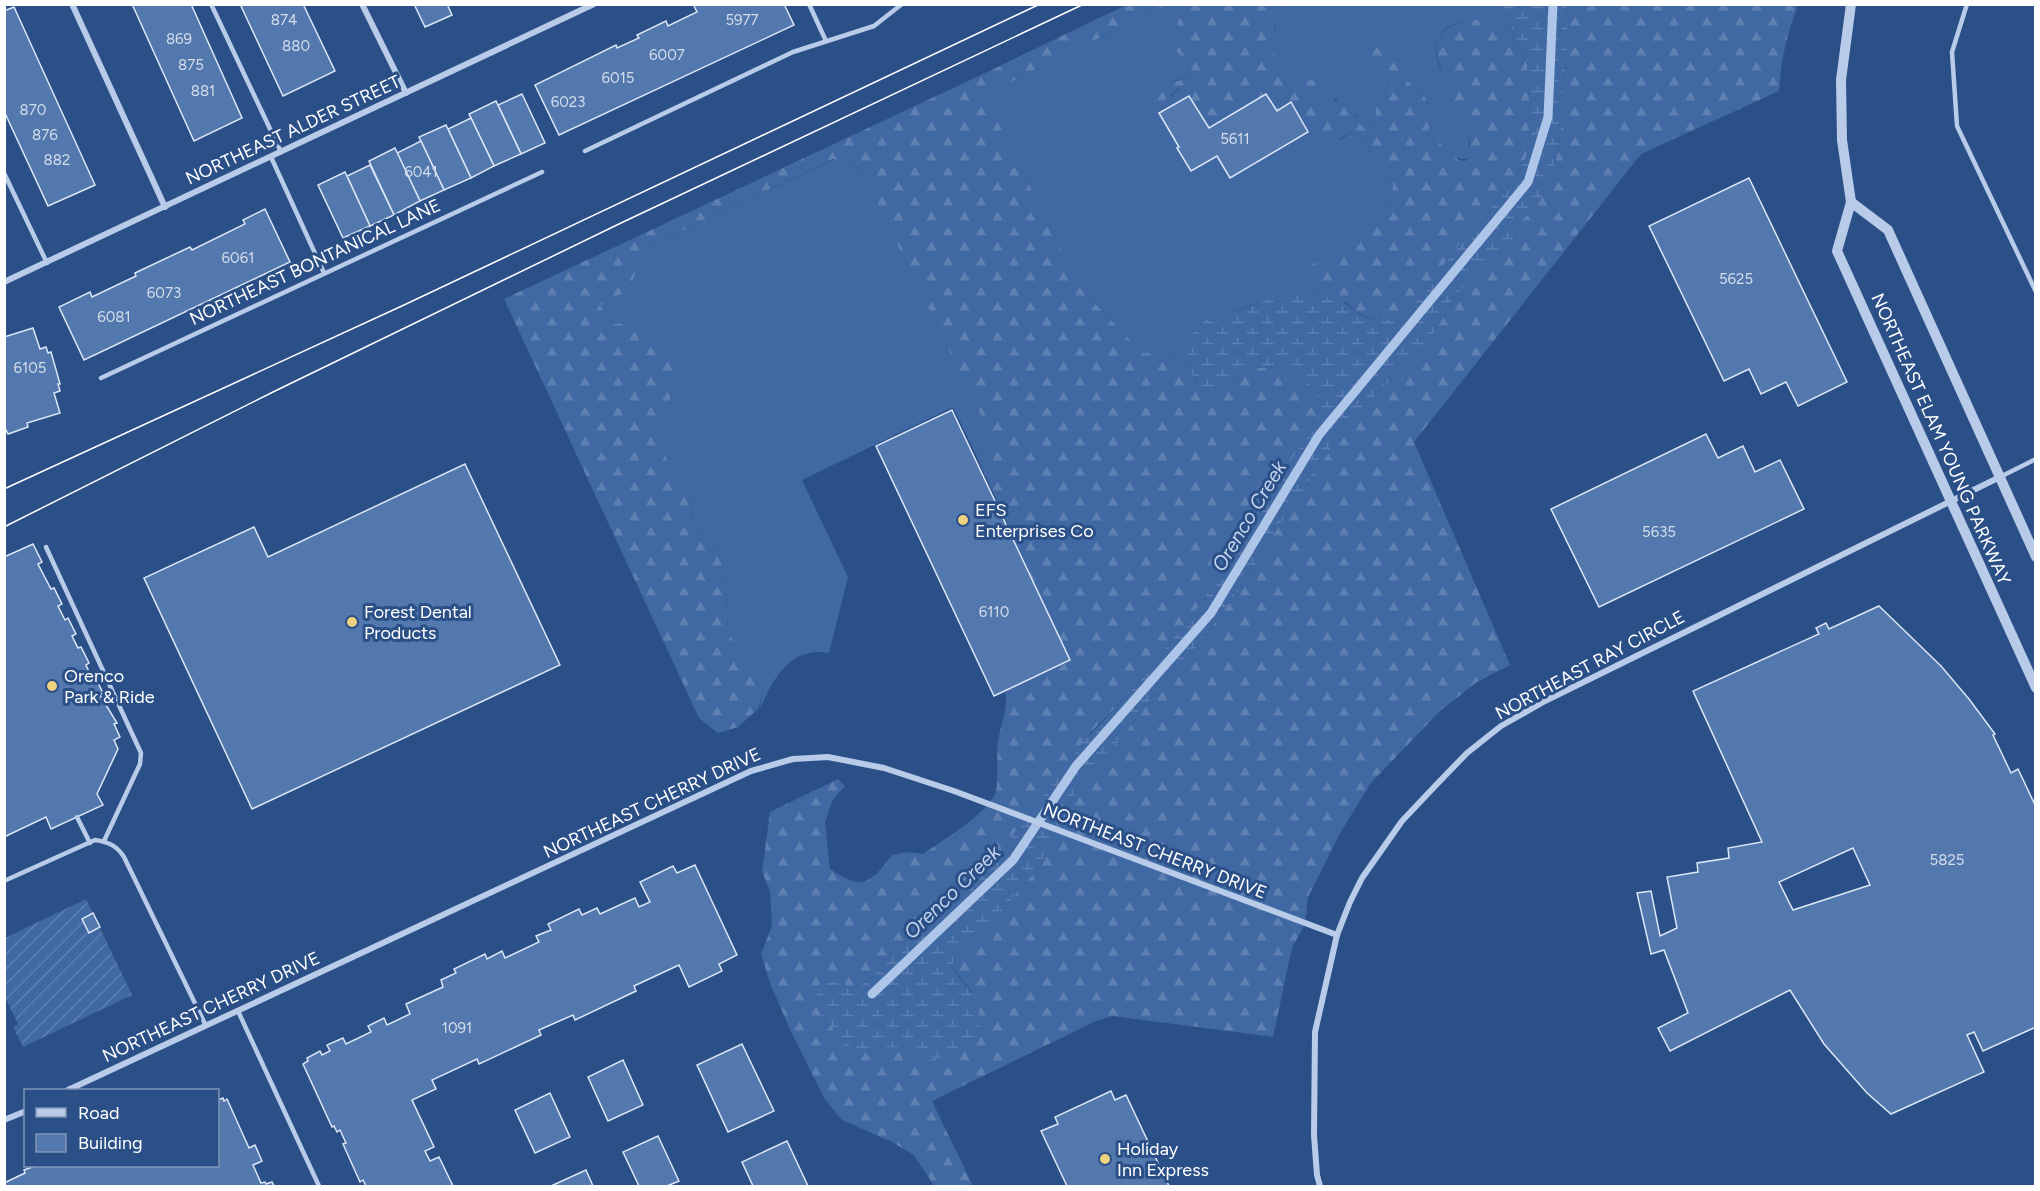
<svg xmlns="http://www.w3.org/2000/svg" width="2040" height="1191" viewBox="0 0 2040 1191" font-family="Figtree,sans-serif">
<defs>
<pattern id="forest-firs" width="22" height="20" patternUnits="userSpaceOnUse" patternTransform="scale(1.5)"><rect width="22" height="20" fill="#4068a3"/><path d="M5 1l3.5 6h-7zM16 11l3.5 6h-7z" fill="#5d7fb1"/></pattern>
<pattern id="wetland-marsh" width="20" height="14" patternUnits="userSpaceOnUse" patternTransform="scale(1.5)"><rect width="20" height="14" fill="#4068a3"/><path d="M1 5h8M5 5V1M11 12h8M15 12V8" fill="none" stroke="#5d7fb1"/></pattern>
<pattern id="garden-furrows" width="10" height="10" patternUnits="userSpaceOnUse" patternTransform="scale(1.5)"><rect width="10" height="10" fill="#4068a3"/><path d="M-1 1l2-2M0 10L10 0M9 11l2-2" fill="none" stroke="#5d7fb1"/></pattern>
</defs>
<rect width="100%" height="100%" fill="#2b4f87"/>
<g fill="#4068a3">
<path d="M 1166,5 L 1184,5 L 1187,12 L 1178,20 C 1178,27 1174,33 1173,40 C 1172,53 1189,63 1194,74 L 1190,79 L 1177,80 L 1161,88 L 1171,96 L 1180,88 L 1186,90 L 1190,95 L 1266,94 L 1291,102 L 1310,133 L 1322,144 L 1342,139 L 1353,131 L 1368,145 L 1372,160 L 1383,176 L 1393,185 L 1390,205 L 1378,210 L 1362,223 L 1359,245 L 1317,260 L 1309,281 L 1320,298 L 1294,295 L 1281,296 L 1234,311 L 1188,351 L 1189,367 L 1167,351 L 1143,353 L 1080,288 L 985,95 Z"/>
<path d="M 1289,5 L 1504,5 L 1503,10 L 1511,26 L 1515,43 L 1501,22 C 1477,19 1440,16 1436,48 C 1434,58 1442,70 1446,79 C 1455,99 1472,135 1470,157 C 1458,166 1438,145 1428,135 L 1431,114 L 1429,105 L 1421,90 C 1407,87 1402,73 1399,59 L 1368,65 L 1381,68 L 1386,72 C 1392,86 1389,92 1376,99 C 1376,111 1377,124 1364,130 L 1358,124 L 1356,116 L 1336,98 L 1332,104 L 1326,105 L 1313,80 L 1301,80 L 1294,76 L 1288,78 L 1275,72 L 1273,63 L 1275,17 L 1278,11 Z"/>
<path d="M 834,159 L 853,163 L 868,185 L 994,442 L 977,457 L 953,407 L 802,480 L 848,577 L 829,653 C 790,646 773,679 760,709 L 761,696 L 728,632 L 725,570 L 713,541 L 692,525 L 690,492 L 667,462 L 662,433 L 676,374 L 612,324 L 599,305 L 627,291 L 650,246 Z"/>
</g>
<g fill="url(#forest-firs)">
<path d="M 1126,5 L 1166,5 L 985,95 L 1080,288 L 1143,353 L 1167,351 L 1189,367 L 1197,383 L 1233,382 L 1255,368 L 1268,367 L 1282,369 L 1297,374 L 1309,384 L 1319,400 L 1317,417 L 1304,441 L 1236,542 L 1203,601 L 1128,695 L 1092,731 L 977,882 L 959,900 L 919,928 L 892,952 L 876,974 L 857,988 L 831,981 L 822,1016 L 845,1043 L 900,1047 L 914,1053 L 940,1058 L 974,1037 L 972,992 L 951,966 C 963,937 976,943 994,924 C 998,919 1001,913 1005,908 C 1015,894 1026,880 1039,868 L 1082,778 L 1119,741 L 1152,697 L 1197,646 L 1253,571 L 1273,535 L 1327,455 L 1340,429 L 1423,349 L 1431,339 L 1451,302 L 1460,291 L 1509,248 L 1521,221 L 1540,201 L 1552,177 L 1559,146 L 1568,35 L 1566,5 L 1798,5 C 1787,33 1781,60 1779,91 L 1641,154 L 1414,442 L 1510,665 L 1477,682 L 1440,711 L 1371,783 L 1340,833 L 1308,897 L 1305,924 L 1292,948 L 1273,1037 L 1112,1016 L 1096,1021 L 932,1101 L 973,1186 L 934,1186 L 914,1155 L 890,1141 L 842,1120 L 824,1098 L 791,1032 L 770,983 L 761,954 L 772,926 L 770,891 L 762,872 L 770,812 L 838,779 L 845,786 L 832,801 L 825,823 L 830,869 C 863,891 870,884 892,855 L 909,852 L 923,854 C 943,840 984,816 995,794 C 999,785 996,754 998,742 C 1000,725 1009,709 1005,691 L 1070,661 L 977,457 L 994,442 L 868,185 L 853,163 L 833,159 L 650,246 L 627,291 L 600,305 L 612,324 L 635,323 L 670,348 L 676,374 L 662,433 L 667,462 L 690,492 L 692,525 L 713,541 L 725,570 L 728,632 L 756,681 L 761,696 L 759,708 L 738,727 L 718,733 L 699,718 L 504,299 L 981,75 Z"/>
<path d="M 1184,5 L 1289,5 L 1278,11 L 1274,24 L 1275,72 L 1288,78 L 1294,76 C 1308,84 1316,74 1324,89 L 1322,96 L 1326,105 L 1332,104 L 1341,96 C 1354,108 1354,121 1365,129 C 1377,124 1376,111 1376,99 C 1389,92 1392,86 1386,72 L 1380,68 L 1368,65 L 1364,57 L 1366,50 C 1407,26 1393,84 1421,90 L 1429,105 L 1431,114 L 1428,135 L 1434,141 L 1440,143 L 1451,155 L 1453,154 L 1458,160 L 1465,161 L 1470,157 L 1470,142 L 1437,57 C 1430,21 1475,15 1501,22 L 1515,43 L 1527,55 L 1530,123 L 1527,155 L 1521,168 L 1506,191 L 1471,229 L 1415,303 L 1398,322 L 1384,318 L 1370,319 L 1357,312 L 1346,302 L 1320,298 L 1309,281 L 1311,266 L 1317,260 L 1359,245 L 1362,223 L 1377,210 L 1390,205 L 1393,185 L 1383,176 L 1372,160 L 1368,145 L 1353,131 L 1331,144 L 1322,144 L 1310,133 L 1291,103 L 1276,111 L 1266,94 L 1209,128 L 1186,90 L 1179,88 L 1161,103 L 1155,99 C 1159,84 1176,80 1190,79 L 1194,74 C 1189,63 1172,53 1173,40 C 1173,33 1178,28 1178,20 L 1187,12 Z"/>
</g>
<path fill="url(#wetland-marsh)" d="M 1504,5 L 1566,5 L 1568,35 L 1559,146 L 1552,177 L 1540,201 L 1521,221 L 1509,248 L 1460,291 L 1451,302 L 1431,339 L 1423,349 L 1340,429 L 1327,455 L 1273,535 L 1253,571 L 1197,646 L 1152,697 L 1119,741 L 1082,778 L 1039,868 C 1026,880 1015,894 1005,908 C 1001,913 998,919 994,924 C 976,943 963,937 951,967 L 971,992 L 978,1007 L 980,1024 L 974,1037 L 952,1052 L 940,1058 L 928,1060 L 900,1047 L 859,1049 L 845,1043 L 822,1016 L 817,999 L 819,984 L 831,981 L 857,988 L 876,974 L 892,952 L 919,928 L 959,900 L 977,882 L 1084,741 L 1128,695 L 1203,601 L 1236,542 L 1304,441 L 1317,417 L 1319,400 L 1309,384 L 1297,374 L 1282,369 L 1268,367 L 1255,368 L 1223,388 L 1211,392 C 1194,382 1187,372 1188,351 C 1191,315 1219,317 1245,308 C 1257,304 1268,299 1280,296 C 1296,293 1319,297 1335,299 C 1350,302 1356,316 1371,319 C 1375,320 1380,318 1384,318 C 1389,319 1393,321 1398,322 L 1415,303 L 1471,229 L 1506,191 L 1521,168 L 1527,155 L 1530,123 L 1527,55 L 1515,43 L 1511,26 L 1503,10 Z"/>
<polygon fill="url(#garden-furrows)" points="86,899 132,995 23,1047 13,1027 18,1024 5,997 5,938"/>
<g fill="none" stroke-linecap="round" stroke-linejoin="round">
<polyline stroke="#adc5e8" stroke-width="9" points="872,994 1013,860 1076,766 1211,613 1319,435 1528,182 1548,117 1553,4"/>
</g>
<g fill="#5378ae" stroke="#dbe6f6" stroke-width="1.5" fill-rule="evenodd">
<polygon points="132,4 191,4 242,118 194,141"/>
<polygon points="240,4 303,4 335,71 283,96"/>
<polygon points="414,4 447,4 452,15 425,27"/>
<polygon points="696,4 784,4 794,25 559,135 535,85 616,45 617,48 639,38 637,35 666,21 668,26 697,12 694,6"/>
<polygon points="14,7 95,185 48,206 4,111 4,11"/>
<polygon points="522,94 545,143 521,154 498,105"/>
<polygon points="1266,94 1277,111 1291,102 1308,132 1230,178 1217,156 1191,171 1177,148 1179,147 1159,113 1189,96 1209,128"/>
<polygon points="496,101 521,154 494,166 469,114"/>
<polygon points="471,118 494,166 471,178 448,129"/>
<polygon points="446,125 471,178 444,190 419,137"/>
<polygon points="421,141 444,190 420,201 397,153"/>
<polygon points="395,148 420,201 394,215 369,161"/>
<polygon points="370,165 394,215 370,226 347,176"/>
<polygon points="345,172 370,226 343,238 318,185"/>
<polygon points="1749,178 1847,382 1798,406 1786,382 1761,394 1749,369 1724,381 1649,226"/>
<polygon points="265,209 290,262 84,360 59,307 90,292 92,297 136,276 135,273 190,247 192,250 245,224 243,220"/>
<polygon points="33,328 40,349 46,347 48,353 51,352 60,384 58,384 60,391 54,393 60,413 27,423 28,427 8,434 6,430 4,431 4,337"/>
<polygon points="952,410 1070,660 994,696 876,446"/>
<polygon points="1706,434 1718,458 1743,446 1755,472 1780,460 1804,509 1599,607 1551,509"/>
<polygon points="465,464 560,665 252,809 144,578 254,527 268,557"/>
<polygon points="33,544 42,562 38,564 51,589 54,588 62,604 58,606 65,620 68,618 76,634 72,636 78,648 81,647 89,663 86,665 92,678 95,677 103,693 100,695 117,723 114,724 120,737 114,740 118,749 97,794 103,805 51,829 46,817 4,837 4,557"/>
<path d="M 1879,606 L 1941,666 L 1969,699 L 1995,734 L 1993,735 L 2011,773 L 2018,769 L 2036,807 L 2036,1027 L 1983,1051 L 1974,1032 L 1967,1035 L 1984,1072 L 1891,1114 L 1867,1093 L 1824,1044 L 1790,990 L 1670,1051 L 1658,1028 L 1688,1013 L 1664,950 L 1651,954 L 1637,893 L 1651,891 L 1660,936 L 1677,928 L 1667,877 L 1698,872 L 1697,863 L 1729,858 L 1728,848 L 1762,842 L 1693,691 L 1819,634 L 1816,628 L 1826,623 L 1829,629 ZM 1853,848 L 1870,885 L 1793,910 L 1779,882 Z"/>
<polygon points="695,865 737,955 719,964 722,971 689,987 679,965 634,986 636,991 575,1020 573,1015 539,1030 541,1035 479,1064 477,1059 432,1080 436,1089 412,1100 434,1147 425,1151 430,1161 439,1157 453,1186 366,1186 363,1180 360,1182 343,1144 346,1143 340,1130 337,1132 334,1126 332,1127 303,1064 308,1061 307,1058 320,1051 322,1055 330,1051 327,1045 343,1038 346,1044 371,1032 368,1026 384,1018 387,1025 410,1014 406,1004 443,987 441,980 456,973 454,969 485,954 487,959 502,951 505,958 539,942 536,936 551,930 548,924 579,909 582,915 597,908 600,914 635,898 639,907 650,902 640,882 673,866 677,873"/>
<polygon points="93,913 100,927 89,933 82,919"/>
<polygon points="742,1044 774,1111 728,1132 697,1065"/>
<polygon points="623,1060 643,1105 608,1121 588,1077"/>
<polygon points="1111,1091 1115,1100 1126,1095 1169,1186 1067,1186 1041,1131 1058,1124 1055,1117"/>
<polygon points="550,1093 570,1137 535,1153 515,1110"/>
<polygon points="223,1098 224,1101 227,1099 249,1148 255,1145 262,1161 253,1165 261,1183 265,1182 266,1184 272,1182 274,1186 4,1186 4,1183 25,1173 24,1170 35,1166 218,1166 218,1100"/>
<polygon points="658,1136 679,1181 667,1186 639,1186 623,1152"/>
<polygon points="787,1141 808,1186 753,1186 742,1162"/>
<polygon points="586,1170 593,1186 551,1186"/>
</g>
<g fill="none" stroke-linecap="round" stroke-linejoin="round">
<g stroke="#b8cbe8" stroke-width="4.5">
<polyline points="211,4 281,152"/>
<polyline points="809,4 826,41"/>
<polyline points="1967,4 1952,52 1957,126 2036,292"/>
<polyline points="585,151 793,52 874,26 902,4"/>
<polyline points="271,157 324,273"/>
<polyline points="4,173 47,263"/>
<polyline points="101,378 542,172"/>
<polyline points="2000,477 2036,459"/>
<polyline points="46,547 141,753 140,764 104,841"/>
<polyline points="77,817 90,843"/>
<path d="M 4,881 L 95,840 C 109,842 117,846 124,857 L 206,1026"/>
<polyline points="238,1011 319,1186"/>
</g>
<g stroke="#b8cbe8" stroke-width="6">
<polyline points="72,4 165,207"/>
<polyline points="362,4 406,93"/>
<polyline points="4,282 594,4"/>
<polyline points="68,1090 751,771 793,759 828,757 884,768 954,791 1337,935"/>
<polyline points="4,1120 26,1111"/>
<polyline points="1320,1186 1317,1175 1314,1135 1315,1032 1337,935 1350,902 1362,878 1402,821 1437,784 1467,753 1501,726 1545,701 2000,477"/>
</g>
<g stroke="#b8cbe8" stroke-width="10">
<polyline points="1851,4 1841,80 1842,140 1851,202 1837,251 2036,688"/>
<polyline points="1851,202 1888,230 2036,557"/>
</g>
<g stroke="#fff" stroke-width="1.5">
<polyline points="4,489 404,305 1040,4"/>
<polyline points="4,527 273,392 621,223 1084,4"/>
</g>
</g>
<g fill="#edd280" stroke="#2b4f87" stroke-width="2">
<circle cx="963" cy="520" r="6"/>
<circle cx="352" cy="622" r="6"/>
<circle cx="52" cy="686" r="6"/>
<circle cx="1105" cy="1159" r="6"/>
</g>
<g text-anchor="middle" stroke-width="6" stroke-linejoin="round" paint-order="stroke">
<g font-size="15" fill="#d4ddeb">
<text x="284" y="25">874</text>
<text x="742" y="25">5977</text>
<text x="179" y="44">869</text>
<text x="296" y="51">880</text>
<text x="667" y="60">6007</text>
<text x="191" y="70">875</text>
<text x="618" y="83">6015</text>
<text x="203" y="96">881</text>
<text x="568" y="107">6023</text>
<text x="33" y="115">870</text>
<text x="45" y="140">876</text>
<text x="1235" y="144">5611</text>
<text x="57" y="165">882</text>
<text x="421" y="177">6041</text>
<text x="238" y="263">6061</text>
<text x="1736" y="284">5625</text>
<text x="164" y="298">6073</text>
<text x="114" y="322">6081</text>
<text x="30" y="373">6105</text>
<text x="1659" y="537">5635</text>
<text x="994" y="617">6110</text>
<text x="1947" y="865">5825</text>
<text x="457" y="1033">1091</text>
</g>
<g font-size="18" fill="#fff" stroke="#2b4f87">
<text transform="translate(293 130) rotate(-25)" y="6">NORTHEAST ALDER STREET</text>
<text transform="translate(315 262) rotate(-25)" y="6">NORTHEAST BONTANICAL LANE</text>
<text transform="translate(1941 439) rotate(66)" y="6">NORTHEAST ELAM YOUNG PARKWAY</text>
<text transform="translate(1590 665) rotate(-28)" y="6">NORTHEAST RAY CIRCLE</text>
<text transform="translate(652 803) rotate(-25)" y="6">NORTHEAST CHERRY DRIVE</text>
<text transform="translate(1155 851) rotate(21)" y="6">NORTHEAST CHERRY DRIVE</text>
<text transform="translate(211 1007) rotate(-25)" y="6">NORTHEAST CHERRY DRIVE</text>
</g>
<g font-size="18" fill="#fff" stroke="#2b4f87" text-anchor="start">
<text x="975" y="516">EFS<tspan x="975" dy="21">Enterprises Co</tspan></text>
<text x="364" y="618">Forest Dental<tspan x="364" dy="21">Products</tspan></text>
<text x="64" y="682">Orenco<tspan x="64" dy="21">Park &amp; Ride</tspan></text>
<text x="1117" y="1155">Holiday<tspan x="1117" dy="21">Inn Express</tspan></text>
</g>
<g font-size="20" font-style="italic" fill="#c3d5ef" stroke="#2b4f87">
<text transform="translate(1249 516) rotate(-59)" y="7">Orenco Creek</text>
<text transform="translate(952 892) rotate(-44)" y="7">Orenco Creek</text>
</g>
</g>
<rect width="2040" height="1191" fill="none" stroke="#ffffff" stroke-width="12"/>
<rect x="24" y="1089" width="195" height="78" fill="#2b4f87" stroke="#8095b7" stroke-width="1.5"/>
<rect x="36" y="1108" width="30" height="9" fill="#b8cbe8" stroke="#8095b7" stroke-width="1.5"/>
<text x="78" y="1119" font-size="18" fill="#ffffff">Road</text>
<rect x="36" y="1134" width="30" height="18" fill="#5378ae" stroke="#8095b7" stroke-width="1.5"/>
<text x="78" y="1149" font-size="18" fill="#ffffff">Building</text>
</svg>
